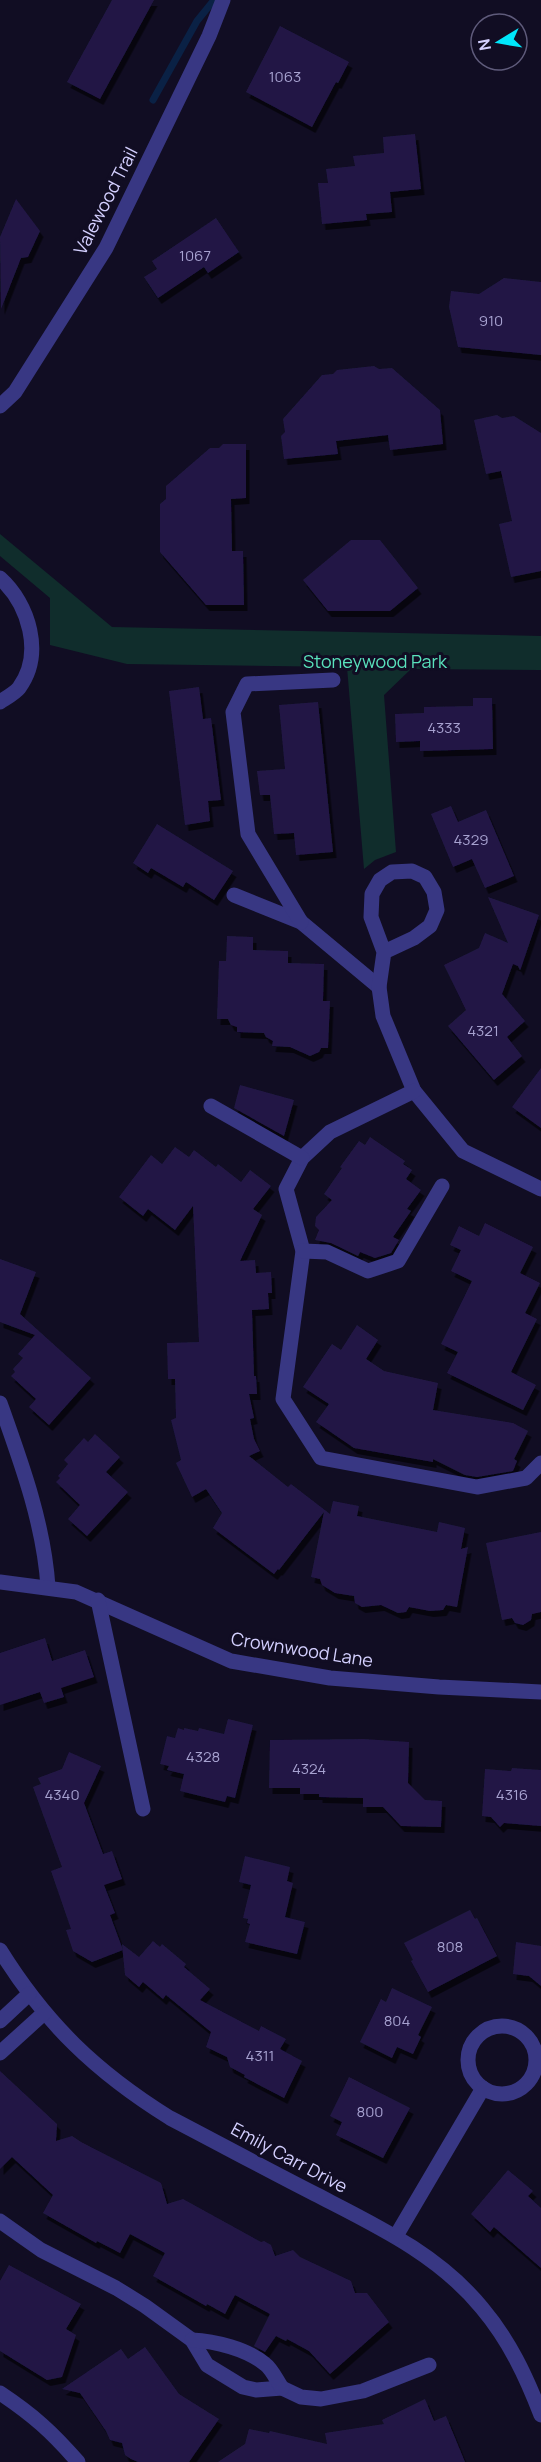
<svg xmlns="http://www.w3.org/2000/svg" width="541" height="2462" viewBox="0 0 541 2462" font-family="Manrope,sans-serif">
<defs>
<filter id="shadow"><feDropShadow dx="3.5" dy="6" stdDeviation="0" flood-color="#0009"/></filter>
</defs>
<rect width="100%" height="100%" fill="#110d23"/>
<polygon fill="#102d2c" points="0,534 112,627 541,636 541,670 411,669 384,695 396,852 375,860 364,869 347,667 127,664 50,645 50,598 0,556"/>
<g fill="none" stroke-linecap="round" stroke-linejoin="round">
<polyline stroke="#0a2145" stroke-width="7" points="153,100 197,21 214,0"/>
</g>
<g fill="#211945" filter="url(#shadow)">
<polygon points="112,0 154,0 100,99 67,82"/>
<polygon points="280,26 349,62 338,83 336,82 312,127 246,92"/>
<polygon points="415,134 421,189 390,192 392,212 366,214 367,220 322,224 318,183 328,183 326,169 355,166 353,156 384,153 383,137"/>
<polygon points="16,199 40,231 28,257 21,258 1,309 0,237"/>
<polygon points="216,218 239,252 208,273 204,267 158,298 144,277 157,269 152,261"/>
<polygon points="504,278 541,282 541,355 458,347 449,307 451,291 479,294"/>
<polygon points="374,366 379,369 392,368 440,410 443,444 390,450 388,435 336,441 338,454 284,459 281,436 285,432 283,419 322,375 333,374 337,370"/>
<polygon points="497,415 502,418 514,416 541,433 541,571 511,577 499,524 512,521 501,471 486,474 474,420"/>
<polygon points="223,444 246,444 246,498 231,499 232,551 243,551 244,605 206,605 160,552 160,504 166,499 166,486 210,448 219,448"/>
<polygon points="351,540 380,540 418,588 390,611 328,611 303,580"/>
<polygon points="199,687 203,719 211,718 221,800 208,801 210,821 185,825 169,691"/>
<polygon points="473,698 492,698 493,749 420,751 420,741 396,742 395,714 424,713 424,707 473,706"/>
<polygon points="318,702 333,852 296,855 294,833 274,834 270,795 260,795 257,771 285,769 279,705"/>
<polygon points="451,806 458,822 486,810 514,876 485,888 472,859 453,867 431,814"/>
<polygon points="157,824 233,871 214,900 186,882 183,887 151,868 148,873 133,863"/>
<polygon points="488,897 539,915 521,968 520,970 518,966 513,964 502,994 525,1021 507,1037 522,1056 494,1080 448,1026 466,1010 444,965 479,948 485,933 508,943"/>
<polygon points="227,936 253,937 253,950 288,951 288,963 324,964 323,1001 330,1001 328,1048 321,1048 319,1052 310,1056 290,1047 272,1046 273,1041 266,1037 264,1033 237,1032 237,1027 231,1025 228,1019 217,1019 219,961 226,961"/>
<polygon points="541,1068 541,1128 512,1107"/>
<polygon points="240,1085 294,1100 284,1136 234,1108"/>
<polygon points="370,1137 405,1161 403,1164 412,1170 406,1179 421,1190 407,1209 411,1211 393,1237 399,1240 391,1253 375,1258 360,1252 358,1256 331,1243 315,1240 319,1230 315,1226 316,1217 332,1200 324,1194 342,1168 340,1167 359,1141 365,1145"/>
<polygon points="175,1147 189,1157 194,1150 216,1167 218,1164 241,1182 250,1170 271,1186 253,1209 262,1215 240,1261 255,1260 256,1273 271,1272 272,1293 268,1293 269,1309 252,1310 254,1376 256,1376 257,1394 249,1394 254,1418 250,1419 254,1439 260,1451 249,1456 288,1487 291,1484 330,1514 333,1501 359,1506 357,1516 437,1532 439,1522 465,1528 461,1549 468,1547 457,1607 446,1605 443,1610 430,1611 409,1607 406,1612 398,1613 381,1605 362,1607 355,1603 354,1596 335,1593 322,1585 320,1579 311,1577 324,1512 279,1570 278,1569 274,1574 213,1528 222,1513 206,1489 192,1497 176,1463 181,1460 171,1420 176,1418 175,1379 168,1379 167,1343 199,1342 193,1206 175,1230 148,1209 143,1216 119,1197 151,1155 162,1164"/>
<polygon points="485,1223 533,1247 520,1273 540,1283 525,1313 537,1319 511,1372 536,1385 523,1410 447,1373 458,1352 441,1344 472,1281 451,1271 461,1250 450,1245 459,1226 479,1236"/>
<polygon points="0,1259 36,1272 20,1314 91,1378 49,1425 29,1407 36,1399 11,1376 15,1372 13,1369 23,1358 18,1354 35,1335 0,1322"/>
<polygon points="357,1325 378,1340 366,1359 384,1371 438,1383 433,1410 513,1423 528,1431 514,1459 517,1461 513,1471 477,1477 465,1475 433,1459 433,1462 354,1448 316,1422 329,1404 303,1387 332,1344 341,1350"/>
<polygon points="95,1434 120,1457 106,1472 128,1492 87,1536 68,1519 80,1505 56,1482 60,1478 58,1476 68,1464 64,1460 84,1438 88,1442"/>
<polygon points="541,1532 541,1612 532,1614 531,1620 523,1625 515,1623 512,1618 502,1620 486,1543"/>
<polygon points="45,1638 52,1661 85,1650 94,1677 61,1688 64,1697 44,1703 40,1692 0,1705 0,1653"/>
<polygon points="228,1719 253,1725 235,1798 227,1796 225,1802 180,1791 184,1774 167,1770 169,1766 160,1764 167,1736 175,1738 178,1728 184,1730 184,1728 198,1731 199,1728 224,1734"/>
<polygon points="364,1739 409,1742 408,1783 425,1800 442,1801 441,1827 401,1826 383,1807 363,1807 363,1798 319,1797 319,1794 300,1794 300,1788 269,1788 270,1740"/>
<polygon points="69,1752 101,1766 84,1803 103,1854 112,1851 122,1879 104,1885 115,1913 110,1915 123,1950 92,1962 73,1951 66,1930 71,1929 51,1871 62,1867 33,1787 41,1784 38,1778 62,1769"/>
<polygon points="512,1768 541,1770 541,1826 504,1823 500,1827 491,1817 482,1816 485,1769 511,1771"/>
<polygon points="245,1856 290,1867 287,1881 293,1883 285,1917 305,1922 297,1954 245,1942 250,1924 247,1923 248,1919 243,1918 251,1885 239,1882"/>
<polygon points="470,1910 475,1919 477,1918 497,1956 428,1992 411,1961 413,1960 404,1943"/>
<polygon points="153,1941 160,1947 162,1944 186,1964 184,1967 210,1989 200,2000 259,2031 261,2026 286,2039 280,2049 302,2061 284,2098 244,2077 245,2075 230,2067 227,2057 206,2047 211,2032 166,1995 163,1999 143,1982 139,1987 125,1975 122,1944 139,1957"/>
<polygon points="516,1942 541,1946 541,1986 529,1976 513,1974"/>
<polygon points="392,1988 432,2007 418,2035 421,2037 413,2054 397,2047 392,2058 360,2042 381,1999 386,2002"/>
<polygon points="0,2071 57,2124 56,2141 72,2136 81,2142 161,2183 167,2204 183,2199 261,2242 264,2241 271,2245 275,2256 293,2250 300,2257 351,2281 355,2293 367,2293 389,2322 330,2374 309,2351 287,2339 286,2341 276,2336 265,2352 254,2346 270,2314 235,2295 225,2314 207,2304 206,2306 153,2276 165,2253 130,2234 120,2253 97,2241 96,2243 43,2213 53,2195 12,2157 0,2169"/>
<polygon points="349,2077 410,2108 383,2158 336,2135 342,2122 330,2116"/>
<polygon points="508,2170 533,2191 528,2196 541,2208 541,2268 494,2227 490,2232 471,2214"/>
<polygon points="9,2265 81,2304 66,2329 76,2335 62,2377 47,2380 0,2351 0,2281"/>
<polygon points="145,2347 179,2394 219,2419 189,2462 138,2462 131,2459 125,2455 122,2443 110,2440 106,2431 80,2393 62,2389 121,2349 128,2359"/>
<polygon points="425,2399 434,2421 446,2416 465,2462 218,2462 245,2444 249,2429 269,2433 270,2431 327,2444 325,2433 384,2424 382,2420"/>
</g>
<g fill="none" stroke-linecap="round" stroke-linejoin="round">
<g stroke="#383783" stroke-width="15">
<polyline points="0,406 15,392 106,248 209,36 223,0"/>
<path d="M 0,578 C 29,604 44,654 19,688 C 15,693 6,698 0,702"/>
<polyline points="234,895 301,922 379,987"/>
<polyline points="301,922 248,834 233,712 247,684 333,680"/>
<polyline points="384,952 414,938 430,926 437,910 434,892 425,877 412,871 392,872 380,880 372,894 371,917 384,952 379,987 383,1016 414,1091 463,1151 541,1189"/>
<polyline points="414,1091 330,1132 302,1158 286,1189 303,1251 283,1399 321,1458 477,1487 526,1478 541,1463"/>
<polyline points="211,1106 302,1158"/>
<polyline points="303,1251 327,1252 368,1271 398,1261 442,1186"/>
<path d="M 0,1403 C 21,1462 44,1524 48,1587"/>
<polyline points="0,1582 76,1592 231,1661 330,1678 439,1687 541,1692"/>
<polyline points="98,1600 143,1809"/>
<path d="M 0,1950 C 46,2024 96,2072 170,2118 C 218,2143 266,2169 315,2194 C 375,2225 438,2254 482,2308 C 509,2340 526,2376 541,2415"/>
<polyline points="0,2021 29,1994"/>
<circle cx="502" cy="2060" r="34"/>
<polyline points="0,2053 44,2013"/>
<polyline points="0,2221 41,2250 116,2288 145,2306 192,2340 207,2365 243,2387 256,2390 282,2388 301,2397 321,2399 363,2391 429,2365"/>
<polyline points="396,2236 483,2088"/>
<path d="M 192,2340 C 215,2341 247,2349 265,2364 C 272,2369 277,2381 282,2388"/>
<path d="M 0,2393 C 33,2415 52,2432 78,2462"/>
</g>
</g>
<g text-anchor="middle" stroke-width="6" stroke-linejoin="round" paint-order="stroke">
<g font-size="15" fill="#a7a2d0">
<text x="285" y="82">1063</text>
<text x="195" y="261">1067</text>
<text x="491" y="326">910</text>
<text x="444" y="733">4333</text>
<text x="471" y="845">4329</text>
<text x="483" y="1036">4321</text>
<text x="203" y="1762">4328</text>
<text x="309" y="1774">4324</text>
<text x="62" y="1800">4340</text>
<text x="512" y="1800">4316</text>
<text x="450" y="1952">808</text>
<text x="397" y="2026">804</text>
<text x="260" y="2061">4311</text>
<text x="370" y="2117">800</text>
</g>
<g font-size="18" fill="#d4d0ff" stroke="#110d23">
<text transform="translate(106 201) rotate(-63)" y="6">Valewood Trail</text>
<text transform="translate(302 1650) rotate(9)" y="6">Crownwood Lane</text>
<text transform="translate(289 2158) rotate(28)" y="6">Emily Carr Drive</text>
</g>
<g font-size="18" fill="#59e2bc" stroke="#110d23">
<text x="375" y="668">Stoneywood Park</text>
</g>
</g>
<g transform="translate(499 42) rotate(259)"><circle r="28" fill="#110d23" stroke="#5f5b7b" stroke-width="1.5"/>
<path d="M0-4.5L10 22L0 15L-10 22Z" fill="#00e7fb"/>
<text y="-9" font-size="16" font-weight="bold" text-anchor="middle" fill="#d4d0ff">N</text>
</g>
</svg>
